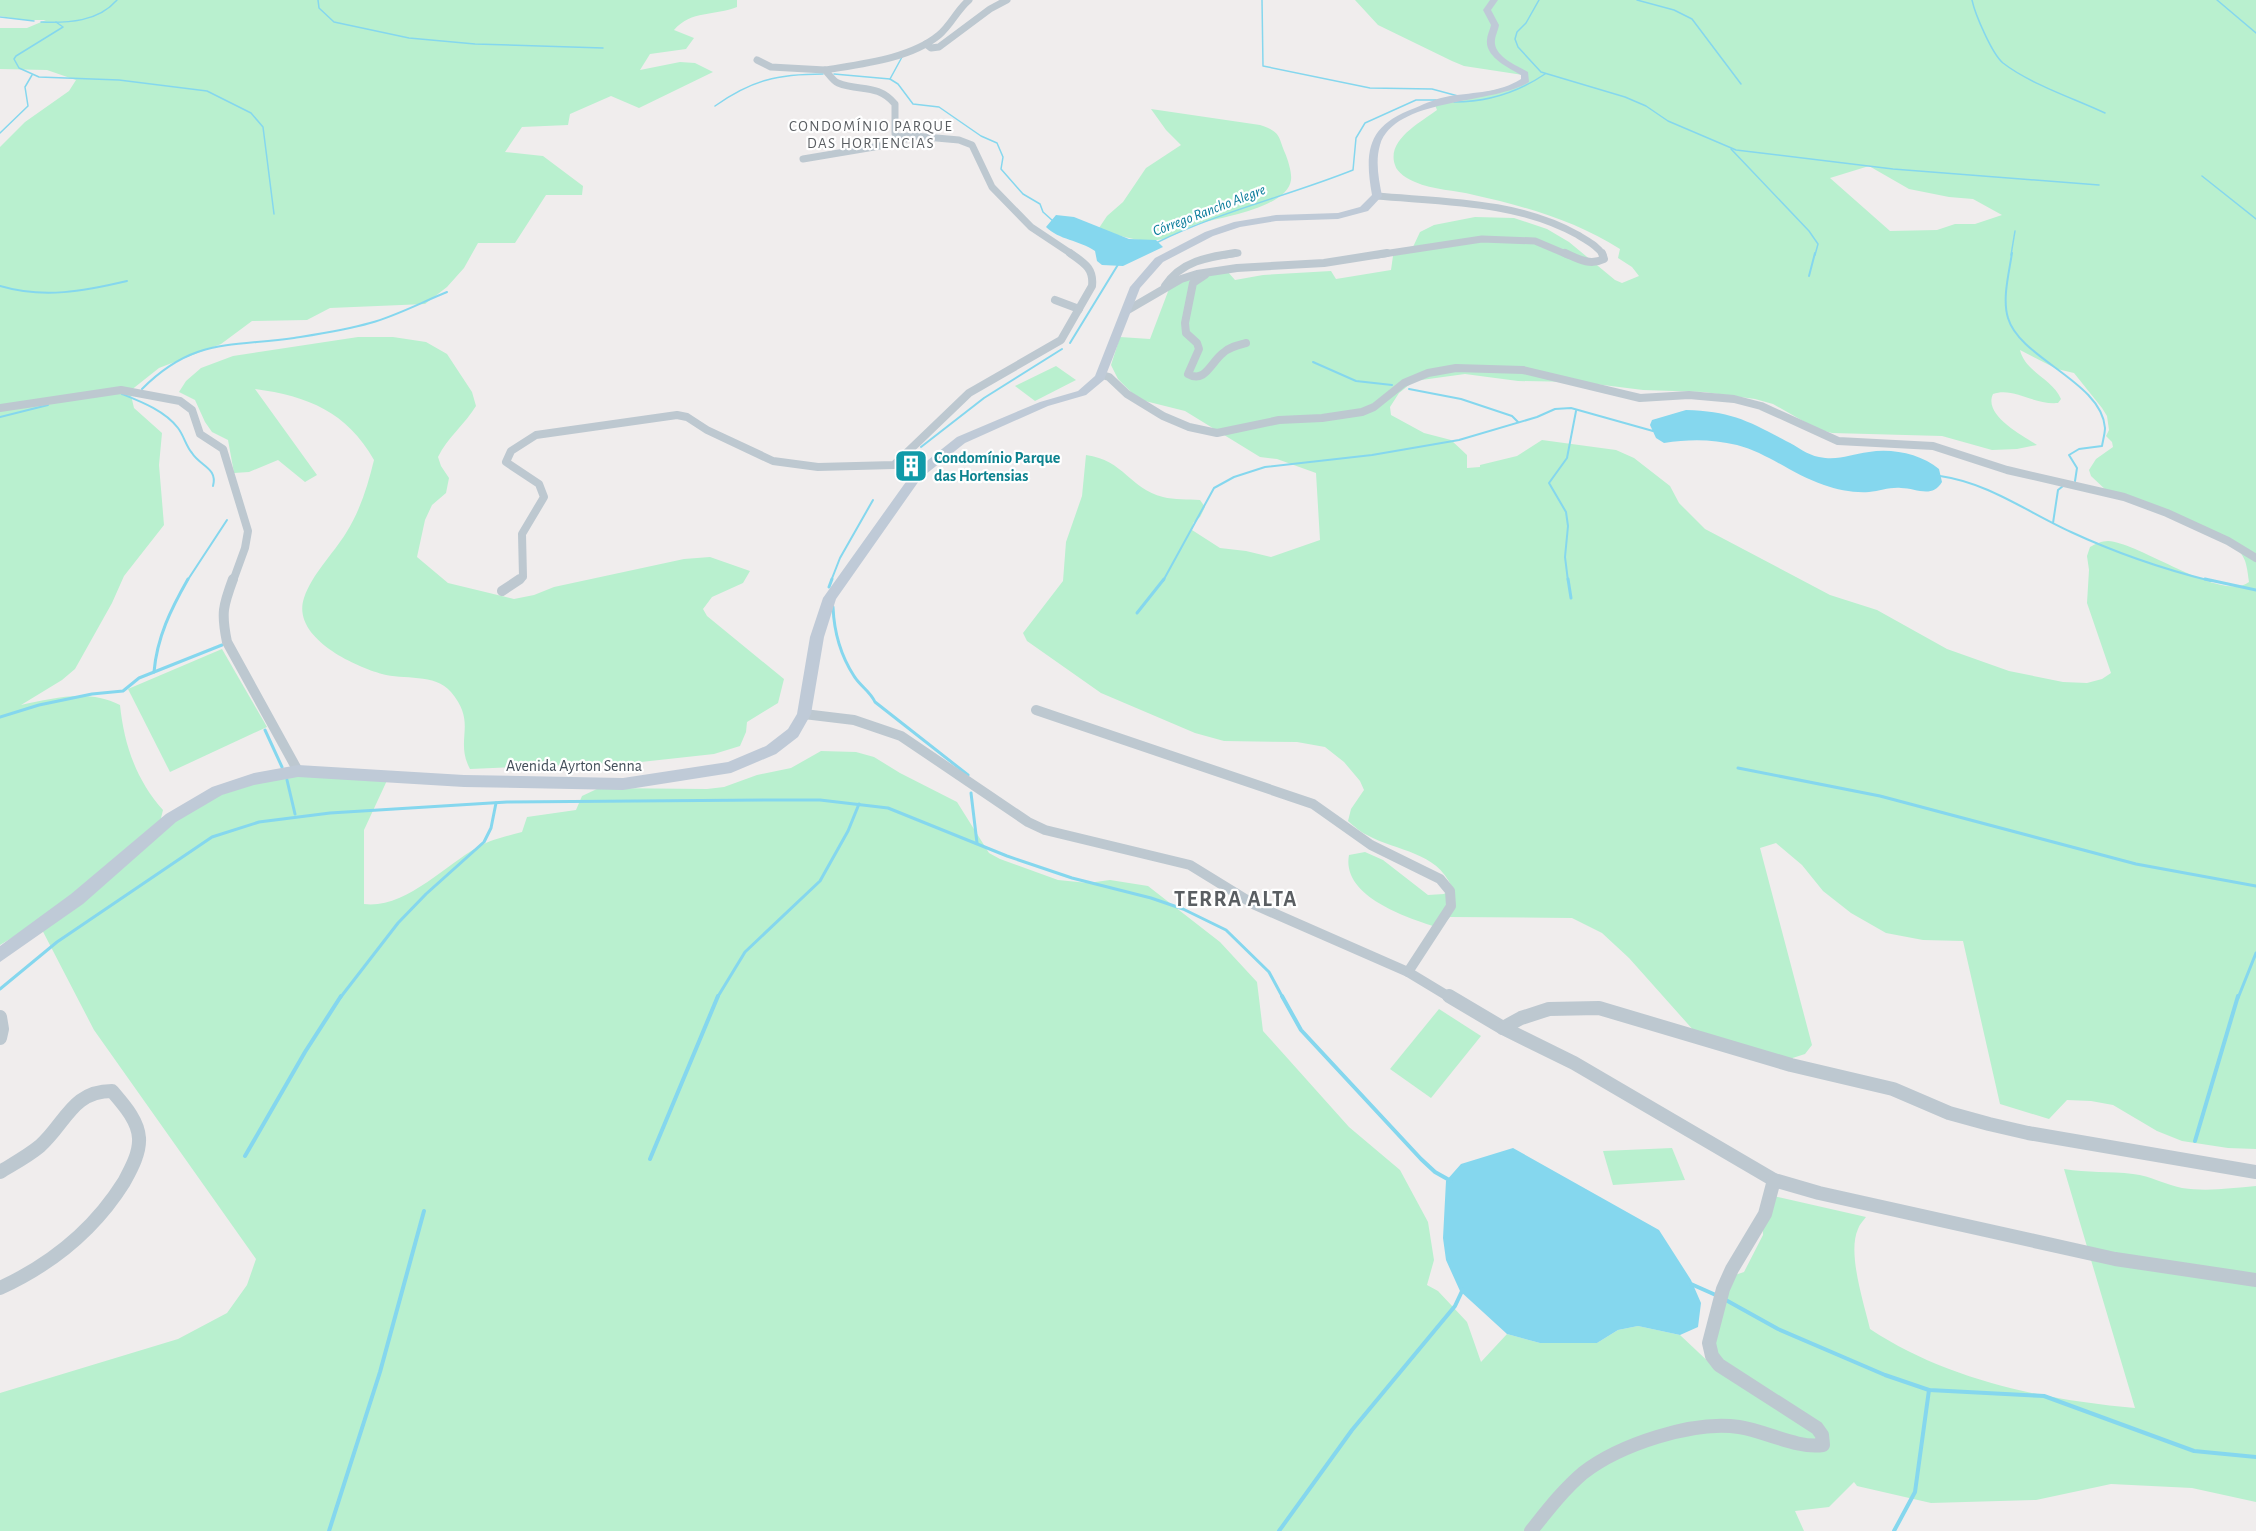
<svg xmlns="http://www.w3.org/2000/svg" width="2256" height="1531" viewBox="0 0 2256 1531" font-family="'Alegreya Sans',sans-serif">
<rect width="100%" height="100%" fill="#f0eded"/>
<g fill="#b9f0cf" fill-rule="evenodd">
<path d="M 0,0 L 737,0 L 737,7 C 715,16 691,10 674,30 L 694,38 L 686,49 L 650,54 L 640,70 L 680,62 L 695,63 L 713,72 L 639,108 L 611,96 L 570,114 L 568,125 L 522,127 L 505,152 L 543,156 L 583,186 L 582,195 L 546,195 L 515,243 L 478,243 L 464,268 L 447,287 L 425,304 L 330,308 L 307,320 L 252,321 L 221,344 L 159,368 L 130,391 L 134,408 L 162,433 L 159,465 L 164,525 L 124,576 L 112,603 L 75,669 L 62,680 L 21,705 C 55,698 88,689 120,705 C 124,744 136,780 163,810 L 161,818 L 258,775 L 390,774 L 364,830 L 364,904 C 405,909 444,866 478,847 C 491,839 508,836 522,832 L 527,817 L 576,810 L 582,796 L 599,788 L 707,789 L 724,787 L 757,775 L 791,768 L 821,751 L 856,752 L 874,757 L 900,773 L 957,802 L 989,853 L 1000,859 L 1058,880 L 1088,883 L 1110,880 L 1148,886 L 1220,942 L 1257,982 L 1263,1031 L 1349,1127 L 1400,1170 L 1428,1222 L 1434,1260 L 1427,1285 L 1438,1291 L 1467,1322 L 1481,1362 L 1507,1334 L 1540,1343 L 1597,1343 L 1618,1330 L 1638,1326 L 1680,1335 L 1714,1367 L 1709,1348 L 1723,1279 L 1744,1272 L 1763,1235 L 1762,1211 L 1769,1195 L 1866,1217 C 1863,1221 1859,1225 1858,1229 C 1847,1253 1864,1303 1870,1329 C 1947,1380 2044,1400 2135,1408 L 2064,1169 C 2087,1173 2110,1171 2133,1174 C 2151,1176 2166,1185 2182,1188 C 2208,1192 2231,1188 2256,1186 L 2256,1502 L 2192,1488 L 2111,1484 L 2036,1500 L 1931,1503 L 1857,1486 L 1854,1482 L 1829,1507 L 1795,1511 L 1804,1531 L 0,1531 L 0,1393 L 178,1339 L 227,1313 L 247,1285 L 256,1259 L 94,1030 L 38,922 L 0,945 L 0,147 L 25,122 L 69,91 L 76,80 L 47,70 L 0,69 L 0,28 L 27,28 L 46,20 L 23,20 L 0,16 Z"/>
<path d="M 1355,0 L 2256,0 L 2256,1149 L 2228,1148 L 2182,1141 L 2157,1131 L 2113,1105 L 2091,1101 L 2067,1100 L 2049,1119 L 2000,1104 L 1963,941 L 1923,940 L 1886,933 L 1851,913 L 1823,891 L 1802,865 L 1776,843 L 1760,848 L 1812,1045 L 1805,1054 L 1780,1062 L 1695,1032 L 1629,958 L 1602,933 L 1572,918 L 1450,917 L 1439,928 C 1408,918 1341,897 1349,855 L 1365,852 L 1383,860 L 1428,895 L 1444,894 L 1452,887 C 1436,851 1398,852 1367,835 C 1360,832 1354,826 1348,821 L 1351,809 L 1364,790 L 1360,781 L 1344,762 L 1325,747 L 1297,742 L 1224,741 L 1195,733 L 1101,693 L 1027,641 L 1023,633 L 1063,581 L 1066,542 L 1082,496 L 1086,455 C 1124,460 1130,489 1163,497 C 1174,500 1188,499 1200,500 L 1205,507 L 1200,517 L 1193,523 L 1192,530 L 1220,548 L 1246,551 L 1271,557 L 1320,540 L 1316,473 L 1277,459 L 1260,457 L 1185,411 L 1145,401 L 1132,393 L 1118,379 L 1111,365 L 1120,337 L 1150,339 L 1169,289 L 1180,280 L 1227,271 L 1235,280 L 1263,275 L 1331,271 L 1336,279 L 1391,270 L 1393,256 L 1413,247 L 1420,232 L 1434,225 L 1475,217 L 1514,218 L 1547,229 L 1569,242 L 1615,280 L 1622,283 L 1639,276 L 1632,267 L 1618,258 L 1620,249 C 1576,221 1524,206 1474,195 C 1455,190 1433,190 1415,182 C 1408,179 1397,173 1395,165 C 1386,140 1421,122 1437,110 L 1433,100 L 1469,96 L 1520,84 L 1523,75 L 1464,66 L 1452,61 L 1378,25 ZM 1869,166 L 1909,189 L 1949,197 L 1973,199 L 2002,215 L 1975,224 L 1955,224 L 1937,230 L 1890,231 L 1830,178 ZM 2020,350 L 2057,369 L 2074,373 L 2102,408 L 2107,416 L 2109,430 L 2106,436 L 2112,442 L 2113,447 L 2096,459 L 2089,470 L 2091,476 L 2108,492 L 2224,540 C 2245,553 2246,558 2249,582 C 2222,603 2141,543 2108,541 C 2102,541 2095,544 2090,547 L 2087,556 L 2089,570 L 2087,603 L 2111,673 L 2102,679 L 2087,683 L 2063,682 L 2009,671 L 1947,649 L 1877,610 L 1830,595 L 1705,529 L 1679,503 L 1670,486 L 1634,458 L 1616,450 L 1542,440 L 1517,456 L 1480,465 L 1480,467 L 1467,468 L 1467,455 L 1451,440 L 1424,433 L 1391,415 L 1390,407 L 1399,393 L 1414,381 L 1465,374 L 1518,381 L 1579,382 L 1643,390 L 1704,392 L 1755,399 L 1773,404 L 1817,429 L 1832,433 L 1942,436 L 1992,450 L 2017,449 L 2037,445 C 2022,435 1983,415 1993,394 C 2014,387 2033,405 2058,403 L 2061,399 C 2053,379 2025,372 2020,350 Z"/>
<path d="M 1151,109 L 1260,125 C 1281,132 1278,136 1285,153 C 1288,160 1292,173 1291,180 C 1288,207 1221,218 1200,223 C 1185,228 1173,238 1157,240 C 1137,242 1118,236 1099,228 L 1107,216 L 1123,202 L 1146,168 L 1181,145 L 1166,130 Z"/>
<path d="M 358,337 L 393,337 L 426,342 L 447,354 L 472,392 L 476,406 C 465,424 447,438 438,457 L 441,466 L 449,478 L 446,493 L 432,505 L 425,520 L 417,557 L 448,583 L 514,599 L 534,595 L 554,587 L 684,559 L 710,557 L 750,571 L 743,583 L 712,597 L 703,609 L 707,616 L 784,679 L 778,703 L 747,722 L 746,732 L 740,746 L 714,754 L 641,762 L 470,769 C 454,739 478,724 451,692 C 435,673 403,680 382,674 C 353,666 291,637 304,598 C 312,574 333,554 346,533 C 360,511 368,485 374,460 C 347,412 308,396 255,389 L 317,475 L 305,482 L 278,460 L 249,472 L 234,473 L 228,440 L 212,432 L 205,422 L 195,400 L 179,392 L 186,381 L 201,368 L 233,356 Z"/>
<polygon points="1056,366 1076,380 1035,401 1015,386"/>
<polygon points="222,649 267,727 170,772 128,689"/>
<polygon points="1439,1009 1481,1036 1431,1098 1390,1069"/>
<polygon points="1672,1148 1685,1180 1613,1185 1603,1151"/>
</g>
<g fill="#85d7ee">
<path d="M 1056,215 L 1074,217 L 1129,239 L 1156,240 L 1163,247 L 1123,266 L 1102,265 L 1097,261 L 1095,251 C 1079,240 1059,240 1046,227 Z"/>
<path d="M 1686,410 C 1730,411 1749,421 1786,441 C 1797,446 1807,455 1819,457 C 1839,461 1850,454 1869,452 C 1892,448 1921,454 1939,469 L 1942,482 C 1932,499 1916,488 1901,488 C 1890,487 1880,491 1869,492 C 1854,493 1838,490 1824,485 C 1793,475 1768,453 1737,445 C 1712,439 1689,439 1664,443 L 1656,438 L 1650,425 L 1652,420 Z"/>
<polygon points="1513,1148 1659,1230 1691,1280 1701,1303 1698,1327 1680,1335 1638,1326 1618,1330 1597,1343 1540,1343 1507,1334 1460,1291 1446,1260 1443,1238 1446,1181 1461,1164"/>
</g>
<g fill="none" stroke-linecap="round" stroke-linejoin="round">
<g stroke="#85d7ee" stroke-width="1.5">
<polyline points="318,0 319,8 334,22 409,38 475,44 603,48"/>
<polyline points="1262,0 1263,66 1370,88 1432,89 1458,96"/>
<polyline points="1539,0 1526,23 1517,32 1515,39 1518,47 1541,72 1625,97 1646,106 1668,121 1736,150 1893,169 2099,185"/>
<polyline points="1637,0 1674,10 1692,19 1741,84"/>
<path d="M 1972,0 C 1975,14 1992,54 2003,63 C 2030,84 2073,98 2105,113"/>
<polyline points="2217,0 2256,33"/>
<polyline points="0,17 34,21"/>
<path d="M 41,22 C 68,23 98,22 117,0"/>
<polyline points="56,22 63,27 16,56 14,59 19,68 39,77 119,80 207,91 251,113 263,127 274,214"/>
<polyline points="834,74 890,79 898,84 913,104 939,107 981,136 997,143 1003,157 1001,169 1023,194 1040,204 1043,212 1053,221"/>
<polyline points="890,79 902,57"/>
<path d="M 1454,102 C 1488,102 1517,93 1545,74"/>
<path d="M 715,106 C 752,80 778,74 823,74"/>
<polyline points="0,133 28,106 25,87 32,75"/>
<polyline points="1731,149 1809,231 1818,244 1815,255"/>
<polyline points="2202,176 2256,219"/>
<path d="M 1156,243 C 1218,212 1288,196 1353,170 L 1356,138 L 1365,123 L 1416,100 L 1436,100"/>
<polyline points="2011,255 2015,231"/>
</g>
<g stroke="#85d7ee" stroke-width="2">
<path d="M 2012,253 C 2009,273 2002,299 2008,318 C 2020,359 2102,382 2105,428 C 2105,433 2103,440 2102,446 L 2079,449 L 2069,455 L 2077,468 L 2075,481"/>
<polyline points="1809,276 1815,253"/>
<path d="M 0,286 C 44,299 84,291 127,281"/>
<polyline points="1070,343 1119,263"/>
<polyline points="1313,362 1356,381 1392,385"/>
<path d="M 142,389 C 193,338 229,347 294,338 C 319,334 346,330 370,323 C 396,316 422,302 447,292"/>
<polyline points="1409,389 1461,399 1512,416 1518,422"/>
<path d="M 122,394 C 142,402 165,411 178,428 C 184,436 186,446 192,453 C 200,466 218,468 213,486"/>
<polyline points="0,417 48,405"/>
<polyline points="921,447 984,398 1062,349"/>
<path d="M 1940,476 C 1989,483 2027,512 2071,532 C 2116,553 2163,569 2211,581"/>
<polyline points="2053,523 2058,490 2063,486"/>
<polyline points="187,581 227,520"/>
<polyline points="831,581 840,558 873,500"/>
<polyline points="1163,581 1214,488 1234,477 1265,467 1372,455 1459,440 1537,417 1555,409 1571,408 1653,431"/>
<polyline points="1568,581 1565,557 1568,526 1566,512 1549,483 1567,458 1576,411"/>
</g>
<g stroke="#85d7ee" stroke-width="3">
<polyline points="1568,579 1571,598"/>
<polyline points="2205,579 2256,590"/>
<polyline points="829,587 832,579"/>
<path d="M 833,607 C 834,631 841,656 854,676 C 860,686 870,691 875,702 L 968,775"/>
<polyline points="1137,613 1164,579"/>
<path d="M 154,672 C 157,637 171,609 188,579"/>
<polyline points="0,717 39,705 92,694 123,691 139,678 222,645"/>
<polyline points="265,730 282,767"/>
<polyline points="1738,768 1880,796 2136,864 2256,886"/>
<polyline points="287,780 295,814"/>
<polyline points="971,793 977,843"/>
<polyline points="0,989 57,942 212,837 259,822 330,813 507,802 768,800 820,800 888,808 1007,856 1072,878 1151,898 1183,909 1226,930 1269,972 1283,998"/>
<polyline points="340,998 398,923 426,894 484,842 491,828 496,803"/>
<polyline points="717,998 745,952 820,881 848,831 859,804"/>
<polyline points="2238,998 2256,953"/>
</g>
<g stroke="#85d7ee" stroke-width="4">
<polyline points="1282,996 1301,1030 1421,1159 1435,1172 1451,1181"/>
<polyline points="2195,1141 2238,996"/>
<polyline points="245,1156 305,1052 341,996"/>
<polyline points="650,1159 718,996"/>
<polyline points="1691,1284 1718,1296"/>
<polyline points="1724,1299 1778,1329 1885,1375 1929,1390 2044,1396 2194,1451 2256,1457"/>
<polyline points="329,1531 380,1372 424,1211"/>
<polyline points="1279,1531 1352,1430 1455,1306 1463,1289"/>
<polyline points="1894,1531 1915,1492 1929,1390"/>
</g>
<g stroke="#bdc8d0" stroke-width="7">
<polyline points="926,44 931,48 939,47 990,9 1007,0"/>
<path d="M 757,60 L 771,67 L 825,70 C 829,74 833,81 838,83 C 860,92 877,83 895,104 L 895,134 L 898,137 L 908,136"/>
<path d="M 825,70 C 861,64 910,59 939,35 C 951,25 957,10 969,0"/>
<polyline points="803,159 892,144 914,136 959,140 972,145 992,187 1031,227 1073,255"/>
<path d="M 1377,196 C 1445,202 1517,201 1578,235 C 1587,241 1597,245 1603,255"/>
<polyline points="1225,255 1238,253"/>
<polyline points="1377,255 1482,239 1535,241 1568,255"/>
</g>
<g stroke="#bdc8d0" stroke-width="8">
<path d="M 1565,253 C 1578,259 1590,266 1604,259 L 1602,253"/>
<path d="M 1205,275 L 1193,283 L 1185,323 L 1186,333 L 1197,343 L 1199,349 L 1188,374 C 1205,384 1211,362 1223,353 C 1229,347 1238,345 1246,343"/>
<path d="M 1165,286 C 1181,261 1208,257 1235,253"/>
<polyline points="1055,300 1079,309"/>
<polyline points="1126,311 1181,279 1197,274 1237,268 1324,263 1387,253"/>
<polyline points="1102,375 1109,377 1127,394 1163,416 1189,427 1217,433 1279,420 1322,418 1362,412 1374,407 1404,383 1428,373 1456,368 1523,370 1640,398 1689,395 1734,399 1761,406 1838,441 1933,446 2007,470 2124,497 2167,513 2228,541 2256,558"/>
<polyline points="0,408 121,390 180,401 192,410 200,434 223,449 248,531 245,548 233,581"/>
<polyline points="900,460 928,466"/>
<path d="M 518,581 L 523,577 L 522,534 L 544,497 L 539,484 L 506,462 L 511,451 L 536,435 L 677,415 L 687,417 L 707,430 L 773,461 L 818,467 L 894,465 L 969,393 L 1061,340 L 1092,286 C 1094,268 1084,263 1070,253"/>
</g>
<g stroke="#bdc8d0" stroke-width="10">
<path d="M 233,579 C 223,606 221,613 227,642 L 298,771"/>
<polyline points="502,591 520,579"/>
<polyline points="1036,710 1313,804 1371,845 1440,879 1450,891 1451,906 1408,972"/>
<polyline points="804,714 854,720 901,736 1028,822 1045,830 1190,865 1255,905 1408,972 1451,998"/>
</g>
<g stroke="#bdc8d0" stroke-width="14">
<polyline points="1449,996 1503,1028 1574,1063 1774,1180 1819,1193 2115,1259 2256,1280"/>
<polyline points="0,1017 2,1029 0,1038"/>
<polyline points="1503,1028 1521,1018 1549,1009 1599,1008 1791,1065 1893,1089 1949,1113 1989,1124 2028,1133 2256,1172"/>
<path d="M 0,1172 C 13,1164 28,1156 40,1146 C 66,1123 72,1091 112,1091 C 123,1104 138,1120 139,1138 C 140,1153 131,1169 124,1182 C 94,1230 52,1264 0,1288"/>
<path d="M 1531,1531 C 1547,1511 1563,1490 1583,1473 C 1619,1445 1693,1420 1739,1427 C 1766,1431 1797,1449 1823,1445 L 1822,1435 L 1817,1428 L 1719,1365 L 1712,1356 L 1709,1343 L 1723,1289 L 1732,1269 L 1765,1214 L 1774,1180"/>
</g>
<path fill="#bfcad7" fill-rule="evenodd" d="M 1490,0 L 1498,0 L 1491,10 L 1499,25 C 1498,31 1494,38 1495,44 C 1497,58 1518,66 1528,72 L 1529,82 C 1492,105 1395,97 1380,145 C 1375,162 1379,180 1382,196 L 1368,211 L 1338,219 L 1276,221 L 1240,227 L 1213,236 L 1163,262 L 1140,288 L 1104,380 L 1086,395 L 1048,406 L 965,443 L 921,478 L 836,599 L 824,637 L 811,714 L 798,737 L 776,754 L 731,773 L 623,790 L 464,787 L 298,777 L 254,785 L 222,795 L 176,822 L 83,904 L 0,962 L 0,946 L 71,894 L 166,814 L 212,787 L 254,773 L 298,765 L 464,775 L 623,778 L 728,762 L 766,746 L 788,729 L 797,714 L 810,637 L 823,598 L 913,472 L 957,437 L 1040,402 L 1078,391 L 1095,376 L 1130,287 L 1155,258 L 1205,232 L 1234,222 L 1276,215 L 1338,213 L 1360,207 L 1372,195 C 1364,150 1368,125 1415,108 C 1426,103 1438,98 1450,96 C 1475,92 1499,93 1521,79 L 1521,75 C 1509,68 1485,57 1487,40 C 1487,35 1490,30 1491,25 L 1483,10 Z"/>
</g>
<defs>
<symbol id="building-square" viewBox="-11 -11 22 22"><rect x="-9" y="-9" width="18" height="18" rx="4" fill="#0f9aa8" stroke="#fff"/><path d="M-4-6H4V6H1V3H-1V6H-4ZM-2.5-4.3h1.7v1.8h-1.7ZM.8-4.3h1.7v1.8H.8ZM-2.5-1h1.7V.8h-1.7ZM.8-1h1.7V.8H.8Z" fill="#fff"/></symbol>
</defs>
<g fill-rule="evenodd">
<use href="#building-square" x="892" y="447" width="38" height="38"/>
</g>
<g text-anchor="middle" stroke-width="4.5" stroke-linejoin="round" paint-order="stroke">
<g font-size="15" letter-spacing="1.5" fill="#5a5e62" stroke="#fff">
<text x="871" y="131">CONDOMÍNIO PARQUE<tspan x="871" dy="17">DAS HORTENCIAS</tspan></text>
</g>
<g font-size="15" font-style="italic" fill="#0a7c9b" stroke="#fff">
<text transform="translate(1209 210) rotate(-21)" y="5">Córrego Rancho Alegre</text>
</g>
<g font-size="16" font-weight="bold" fill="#0d838f" stroke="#fff" text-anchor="start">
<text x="934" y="463">Condomínio Parque<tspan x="934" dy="18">das Hortensias</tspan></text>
</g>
<g font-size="16" fill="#45505b" stroke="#fff">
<text x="574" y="771">Avenida Ayrton Senna</text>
</g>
<g font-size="22" font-weight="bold" letter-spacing="1.5" fill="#5a5e62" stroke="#fff">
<text x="1236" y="906">TERRA ALTA</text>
</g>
</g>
</svg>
